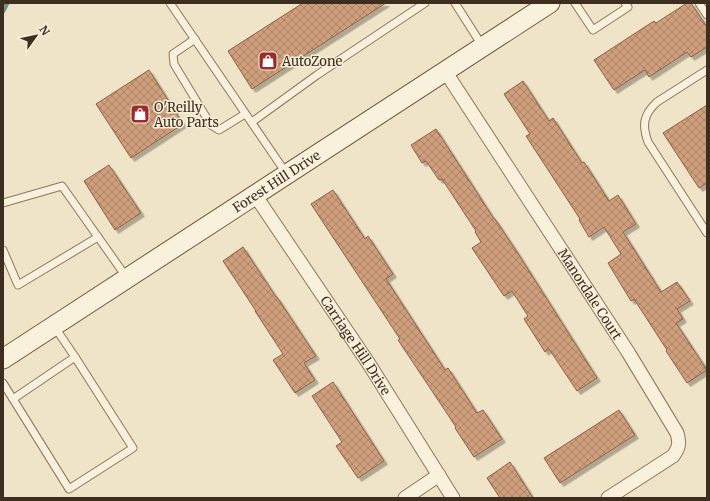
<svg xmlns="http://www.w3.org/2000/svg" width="710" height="501" viewBox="0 0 710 501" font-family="Merriweather,serif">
<defs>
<pattern id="building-cross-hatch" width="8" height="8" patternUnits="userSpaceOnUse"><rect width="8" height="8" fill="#cf9f7d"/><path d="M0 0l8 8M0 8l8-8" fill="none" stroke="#a98266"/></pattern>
<filter id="shadow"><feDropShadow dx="3.5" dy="3.5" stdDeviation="0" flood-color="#0004"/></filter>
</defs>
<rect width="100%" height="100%" fill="#f0e4c8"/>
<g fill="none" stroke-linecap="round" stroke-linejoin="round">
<polyline stroke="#6f938a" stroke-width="5" points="3,11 7,3"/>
</g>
<g fill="url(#building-cross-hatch)" stroke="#8d5f41" filter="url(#shadow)">
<polygon points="303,3 386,3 252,89 228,51"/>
<polygon points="687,3 691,3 707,27 707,47 691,57 687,52 649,77 645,70 614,90 594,60 654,21 656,23"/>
<polygon points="149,70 183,124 131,158 96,104"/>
<polygon points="523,81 549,121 553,118 582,163 584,162 609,201 618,195 636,224 623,232 661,292 677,282 690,301 677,309 683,319 676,323 707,370 687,383 666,351 667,350 634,299 631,301 608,263 621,254 604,227 589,237 579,220 580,219 526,136 530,134 504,94"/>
<polygon points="707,105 707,183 699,188 663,133"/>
<polygon points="436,129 494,219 495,219 517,252 597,378 577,391 549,349 545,352 524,319 528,316 512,291 504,296 472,248 481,242 475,232 476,231 442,179 439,180 426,161 422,163 411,145"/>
<polygon points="109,165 141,213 115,230 84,181"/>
<polygon points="333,190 365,239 368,236 393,274 386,279 445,370 448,368 477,413 483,410 502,439 474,457 455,428 456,427 398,340 400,339 311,204"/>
<polygon points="243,247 276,297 277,297 316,356 304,363 315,380 295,393 273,360 283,354 255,311 256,311 223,261"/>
<polygon points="333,382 384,461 358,478 336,446 342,442 312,396"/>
<polygon points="619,410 635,435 560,483 544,458"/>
<polygon points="510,462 533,498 500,498 487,478"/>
</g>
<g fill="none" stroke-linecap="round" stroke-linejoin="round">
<defs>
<g id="service">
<polyline points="170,3 286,173"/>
<polyline points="455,3 483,47"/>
<polyline points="575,3 593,30 628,7 625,3"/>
<polyline points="699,3 707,15"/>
<polyline points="195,39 173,54 174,64 211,125 219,130 245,114"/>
<path d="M 707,70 L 657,102 C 643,115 642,125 648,142 L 707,233"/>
<polyline points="252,122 317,75 425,3"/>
<polyline points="3,203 62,186 127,278"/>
<polyline points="3,250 18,285 98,237"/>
<polyline points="3,383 13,399 75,357 54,326"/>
<polyline points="13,399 69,489 133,448 75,357"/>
</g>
<g id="minor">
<path id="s1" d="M 445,71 L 628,352 L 677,433 C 680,443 679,448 673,456 L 608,498"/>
<path id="s2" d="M 255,195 L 369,364 L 453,498"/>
<polyline points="405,498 439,475"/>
</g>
<g id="secondary">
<path id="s3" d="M 3,359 L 550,3"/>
</g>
</defs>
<use href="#service" stroke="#8d765c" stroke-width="9"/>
<use href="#minor" stroke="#8d765c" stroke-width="15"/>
<use href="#secondary" stroke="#6f573f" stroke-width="21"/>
<use href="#service" stroke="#faf1dc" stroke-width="7"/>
<use href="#minor" stroke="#faf1dc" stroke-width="13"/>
<use href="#secondary" stroke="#faf1dc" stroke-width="19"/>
</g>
<defs>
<symbol id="shop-square" viewBox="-11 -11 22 22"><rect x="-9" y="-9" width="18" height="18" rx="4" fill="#9e2a2b" stroke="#f7eed8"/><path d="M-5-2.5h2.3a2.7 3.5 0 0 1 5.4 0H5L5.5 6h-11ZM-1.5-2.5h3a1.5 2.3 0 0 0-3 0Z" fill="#fff"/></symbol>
</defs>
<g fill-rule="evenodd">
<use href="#shop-square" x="257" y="50" width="22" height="22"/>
<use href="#shop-square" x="129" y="103" width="22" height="22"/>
</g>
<g text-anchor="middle" stroke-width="3" stroke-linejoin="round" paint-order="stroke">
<g font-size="13" fill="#3d2e20" stroke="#f7eed8" text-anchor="start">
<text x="282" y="66">AutoZone</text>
<text x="154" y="112">O'Reilly<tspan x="154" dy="15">Auto Parts</tspan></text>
</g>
<g font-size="13" fill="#3d2e20" stroke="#f7eed8">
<text dy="5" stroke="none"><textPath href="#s3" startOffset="326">Forest Hill Drive</textPath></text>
<text dy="5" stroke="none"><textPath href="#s1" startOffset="266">Manordale Court</textPath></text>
<text dy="5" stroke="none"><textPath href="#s2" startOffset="181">Carriage Hill Drive</textPath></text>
</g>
</g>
<rect width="710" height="501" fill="none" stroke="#3d2e20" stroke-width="8"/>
<g transform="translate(36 36) rotate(57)" stroke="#f7eed8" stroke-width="3" paint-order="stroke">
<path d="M0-3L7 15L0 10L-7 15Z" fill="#3d2e20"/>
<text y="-6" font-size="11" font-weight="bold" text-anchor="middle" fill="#3d2e20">N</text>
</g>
</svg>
